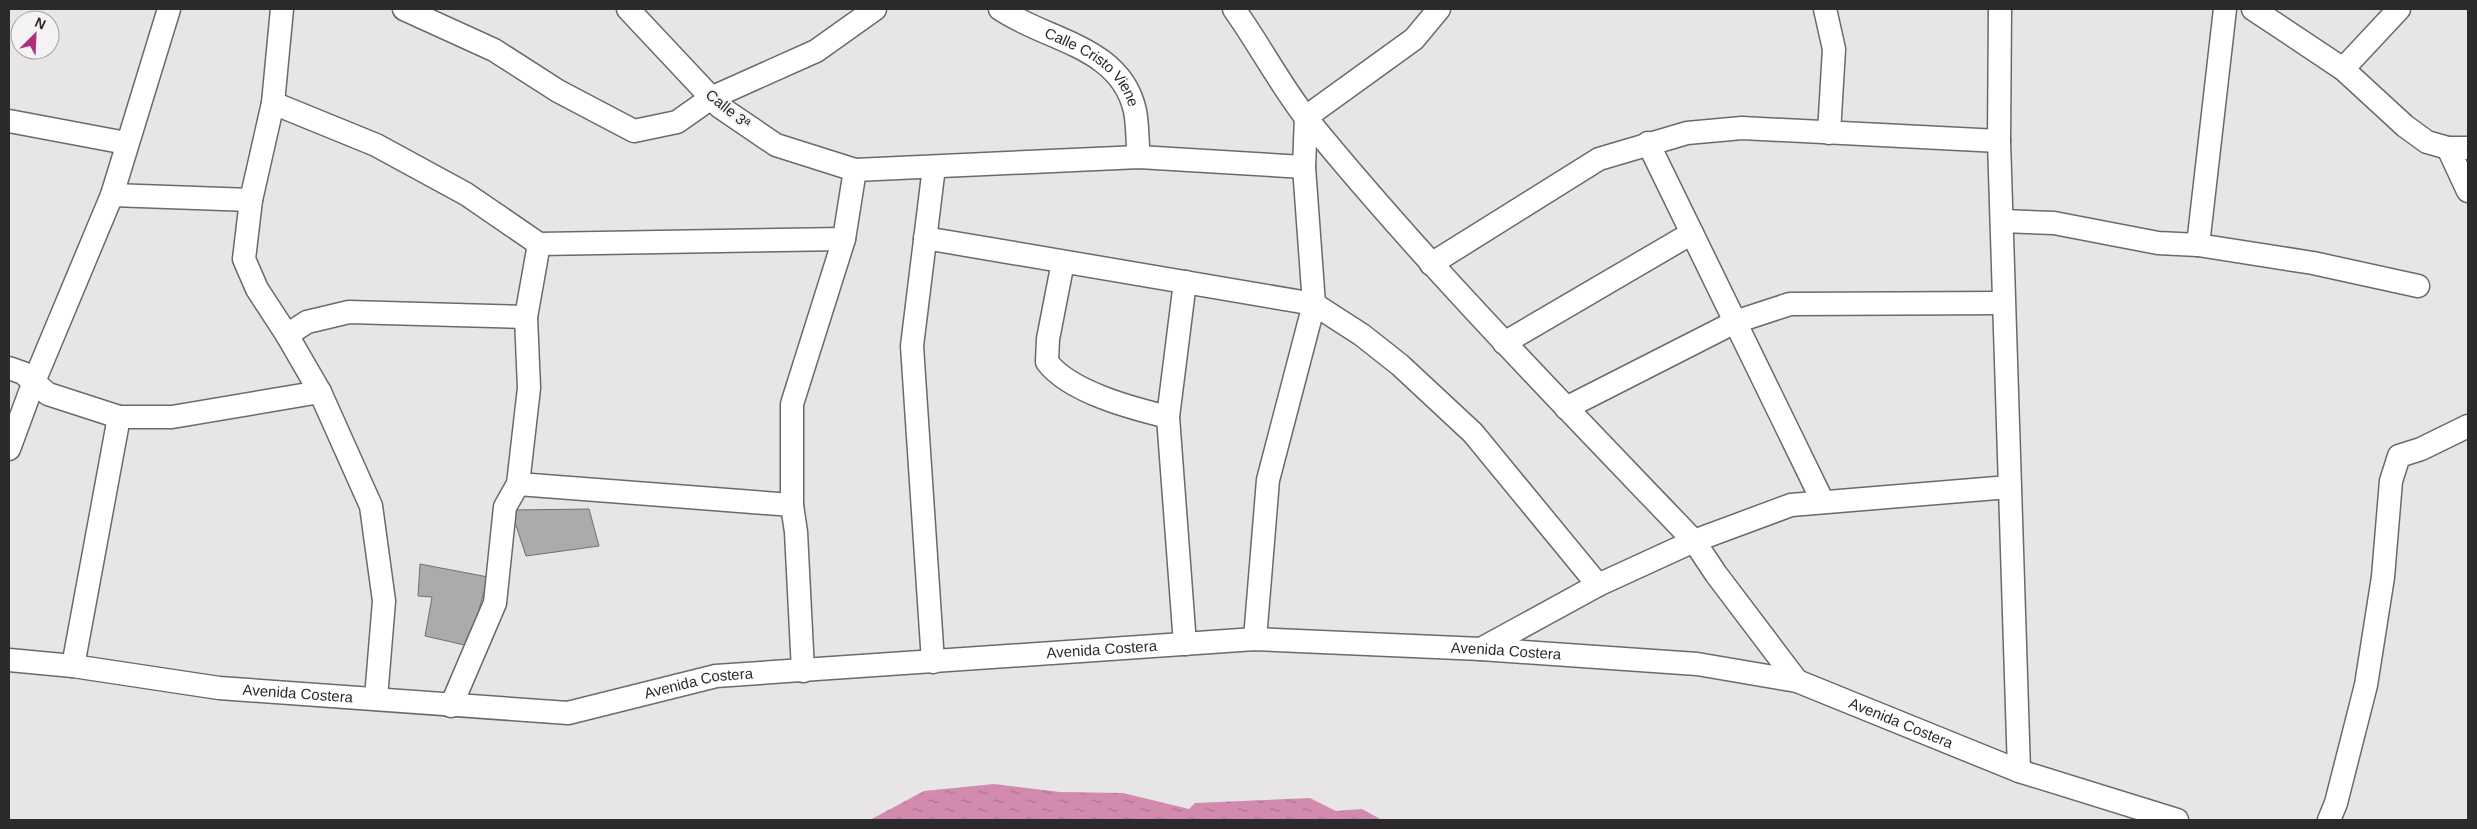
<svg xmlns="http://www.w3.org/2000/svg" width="2477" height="829" viewBox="0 0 2477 829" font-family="Helvetica,sans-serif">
<defs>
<pattern id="water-ripples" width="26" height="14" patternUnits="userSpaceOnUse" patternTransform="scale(1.25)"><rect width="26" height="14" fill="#d38aaf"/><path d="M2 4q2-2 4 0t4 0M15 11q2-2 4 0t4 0" fill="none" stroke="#ab718f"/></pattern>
</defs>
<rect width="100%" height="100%" fill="#e8e5e6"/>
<polygon fill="url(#water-ripples)" points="994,784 1060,792 1123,793 1189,809 1195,803 1310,798 1336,811 1362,809 1382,820 870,820 924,791"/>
<g fill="#adaaac" stroke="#726f71">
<polygon points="589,509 599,546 526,556 511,510"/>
<polygon points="420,564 488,577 469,646 425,636 432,597 418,596"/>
</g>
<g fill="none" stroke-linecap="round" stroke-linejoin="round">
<defs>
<g id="minor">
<polyline points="282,9 273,103 251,200 244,259 257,289 287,335 320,392 371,506 384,601 376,698"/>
<polyline points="404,9 494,50 558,91 634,131 677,122 711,98 816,51 875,9"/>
<polyline points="628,9 720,107 776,145 855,170 1139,157 1304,167"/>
<path id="s1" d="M 1000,9 C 1047,41 1121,46 1135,111 C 1138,126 1137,142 1139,157"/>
<path d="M 1234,9 C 1259,44 1281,86 1307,119 C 1428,267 1562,403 1694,541 L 1716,574 L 1797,681"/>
<polyline points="1825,9 1834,49 1829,133"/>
<polyline points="2000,9 1999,141 2019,771"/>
<polyline points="2253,9 2343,69 2405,126 2427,142 2448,148 2468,148"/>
<polyline points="2343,69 2399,9"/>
<polyline points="273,103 376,145 466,194 539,244 844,239"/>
<polyline points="9,121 126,143"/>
<polyline points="1648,143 1823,502"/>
<polyline points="2448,148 2468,191"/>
<polyline points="112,195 251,200"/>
<polyline points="2002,221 2054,223 2158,243 2198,245 2313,263 2418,286"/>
<polyline points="925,238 1314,304 1362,335 1400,365 1473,433 1598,585"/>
<polyline points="2198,245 2225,9"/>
<path d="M 1063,262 L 1048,339 L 1047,362 C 1070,392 1131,408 1168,417"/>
<polyline points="1431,264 1599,159 1687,133 1742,128 1999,141"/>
<polyline points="287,335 307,322 349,312 526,317"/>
<polyline points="1504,343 1692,233"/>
<polyline points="9,368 23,373 48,394 119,417 172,417 320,392"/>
<polyline points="1566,408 1735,322 1790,304 2003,303"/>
<polyline points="9,449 33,384 112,195 169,9"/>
<polyline points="518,484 792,505"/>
<polyline points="1255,639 1268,480 1314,304 1304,167 1306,117 1414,39 1439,9"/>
<polyline points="1185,644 1168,417 1185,282"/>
<polyline points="1481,649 1598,585 1694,541 1791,505 2009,487"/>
<path id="s2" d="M 9,660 L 73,666 L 219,688 L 568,713 L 716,676 L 1255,639 L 1481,649 L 1697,664 L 1797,681 L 2019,771 L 2177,820"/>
<polyline points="933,662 912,346 934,167"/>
<polyline points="73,666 119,417"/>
<polyline points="803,671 796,532 792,505 792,404 844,239 855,170"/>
<polyline points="451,706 495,603 505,507 518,484 529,388 526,317 539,244"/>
<polyline points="2329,820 2336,803 2366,685 2383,577 2391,481 2399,456 2421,449 2468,426"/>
</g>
</defs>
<use href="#minor" stroke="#6c696a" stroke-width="25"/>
<use href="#minor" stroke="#fff" stroke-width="22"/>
</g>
<g text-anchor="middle" stroke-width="4" stroke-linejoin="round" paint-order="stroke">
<g font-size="15" fill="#2c2a2b" stroke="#f5f2f4">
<text dy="5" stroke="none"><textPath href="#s1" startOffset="111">Calle Cristo Viene</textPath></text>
<text transform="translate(728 109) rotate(39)" y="5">Calle 3ª</text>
<text dy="5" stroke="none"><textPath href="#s2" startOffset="1101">Avenida Costera</textPath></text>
<text dy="5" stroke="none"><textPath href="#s2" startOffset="1506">Avenida Costera</textPath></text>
<text dy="5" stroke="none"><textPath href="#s2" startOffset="696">Avenida Costera</textPath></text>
<text dy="5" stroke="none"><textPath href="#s2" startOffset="291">Avenida Costera</textPath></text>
<text dy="5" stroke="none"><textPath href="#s2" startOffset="1911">Avenida Costera</textPath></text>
</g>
</g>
<rect width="2477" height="829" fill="none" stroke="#2c2a2b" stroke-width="20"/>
<g transform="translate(35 35) rotate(24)"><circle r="24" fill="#f5f2f4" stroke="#a5a2a4"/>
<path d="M0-4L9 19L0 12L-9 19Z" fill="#ae2e7c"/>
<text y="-8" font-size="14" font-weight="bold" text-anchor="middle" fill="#2c2a2b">N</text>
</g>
</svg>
